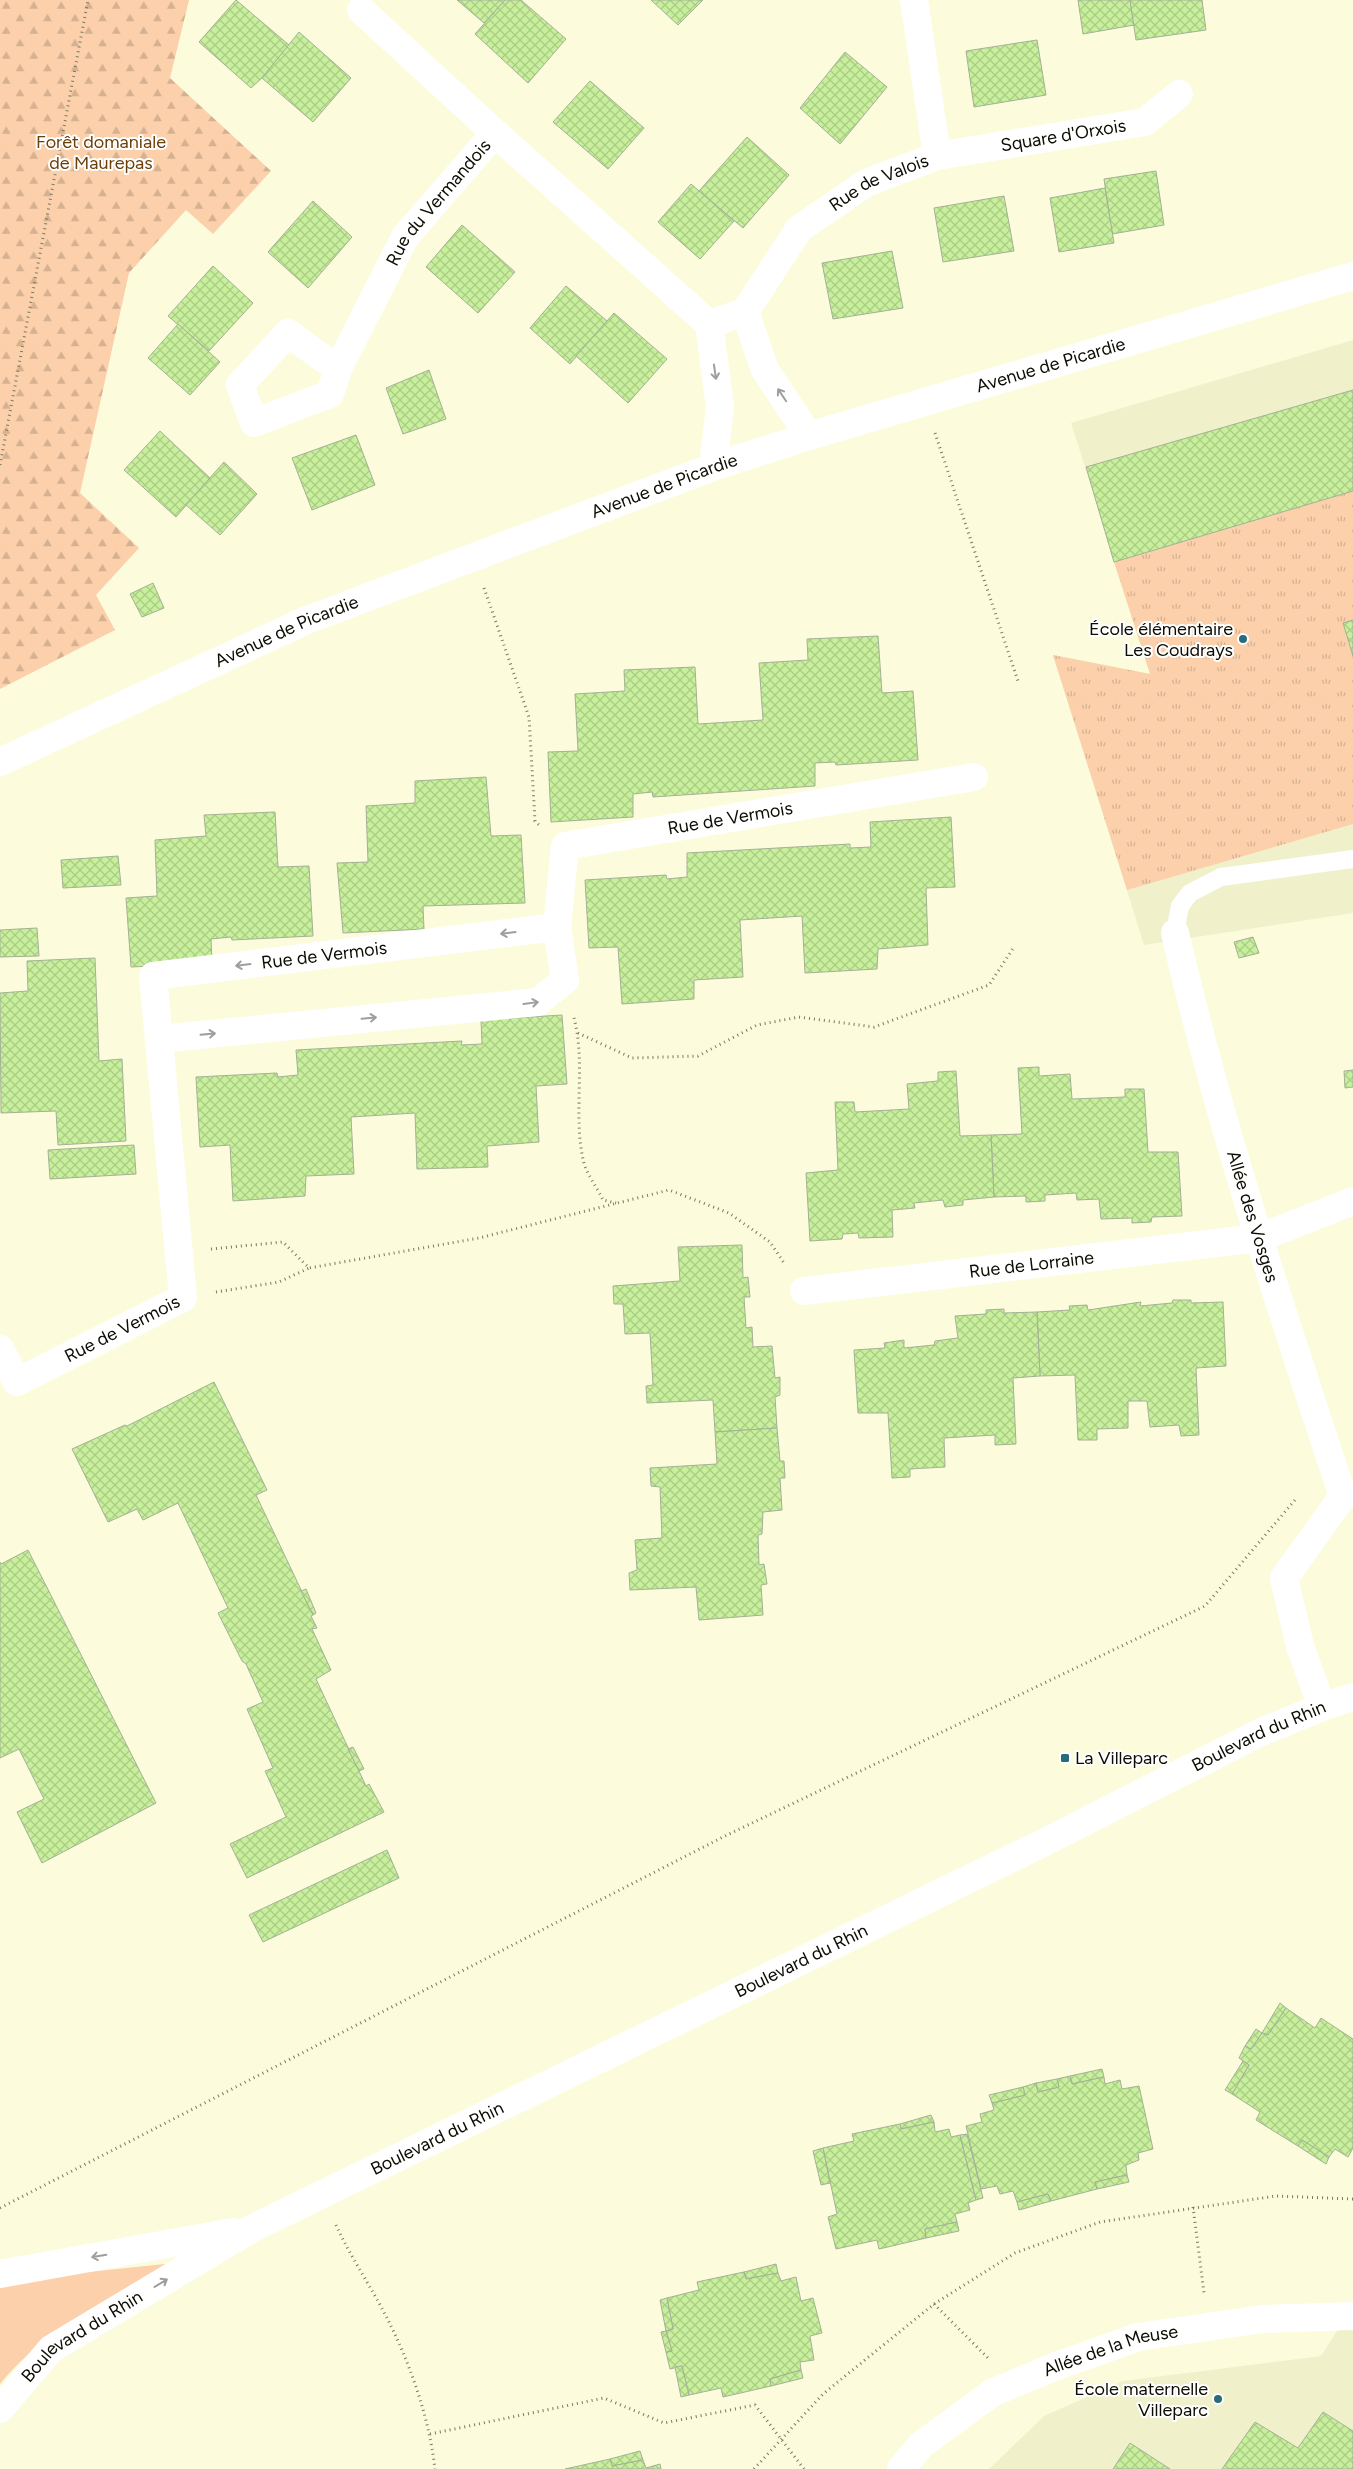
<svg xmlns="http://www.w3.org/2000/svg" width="1353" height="2469" viewBox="0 0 1353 2469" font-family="Figtree,sans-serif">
<defs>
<pattern id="forest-firs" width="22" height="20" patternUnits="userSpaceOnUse" patternTransform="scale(1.25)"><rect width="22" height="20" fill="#fbd0aa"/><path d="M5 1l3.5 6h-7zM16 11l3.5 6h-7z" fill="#d6b191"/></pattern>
<pattern id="park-tufts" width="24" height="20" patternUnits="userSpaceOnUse" patternTransform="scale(1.25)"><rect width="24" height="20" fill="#fbd0aa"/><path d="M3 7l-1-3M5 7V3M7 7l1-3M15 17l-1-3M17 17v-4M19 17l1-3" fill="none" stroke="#d6b191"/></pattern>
<pattern id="building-cross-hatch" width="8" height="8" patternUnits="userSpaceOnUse" patternTransform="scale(1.25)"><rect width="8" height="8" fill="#c7ef9c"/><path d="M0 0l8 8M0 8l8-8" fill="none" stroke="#aacc85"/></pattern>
</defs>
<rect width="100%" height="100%" fill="#fcfcdd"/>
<g fill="#f0f1cb">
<polygon points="1353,340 1353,913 1144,945 1053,655 1151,674 1071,423"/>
<polygon points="1342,2323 1353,2330 1353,2469 989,2469 1044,2416 1123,2381 1321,2356"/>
</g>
<path fill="#fbd0aa" d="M 174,2263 L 174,2265 C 111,2296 45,2329 0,2384 L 0,2288 L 69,2274 Z"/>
<polygon fill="url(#forest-firs)" points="0,0 189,0 170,78 271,171 213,234 186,210 129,273 80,493 139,548 96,595 115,630 0,689"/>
<polygon fill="url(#park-tufts)" points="1353,491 1353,620 1343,623 1353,656 1353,824 1127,890 1053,655 1150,674 1114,562"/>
<g fill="url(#building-cross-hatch)" stroke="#a3b196">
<polygon points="236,0 289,45 262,78 251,88 199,42"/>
<polygon points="457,0 505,0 484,23"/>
<polygon points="505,0 521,0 566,39 528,83 475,34"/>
<polygon points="651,0 703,0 678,25"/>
<polygon points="1078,0 1130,0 1134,25 1083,34"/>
<polygon points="1130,0 1202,0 1206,30 1136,40"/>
<polygon points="299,32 351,78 313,122 262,78"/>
<polygon points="1037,40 1046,95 974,107 966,51"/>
<polygon points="845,52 887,87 840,144 800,108"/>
<polygon points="590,81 644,128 608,169 553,122"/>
<polygon points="747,137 789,175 743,228 699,191"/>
<polygon points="1156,171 1164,225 1112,234 1104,179"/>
<polygon points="691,184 734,221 700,259 658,222"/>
<polygon points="1105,188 1114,243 1059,252 1050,198"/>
<polygon points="1004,196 1014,251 943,262 934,208"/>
<polygon points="313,201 352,237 308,288 268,252"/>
<polygon points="462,225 515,272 478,313 426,267"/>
<polygon points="892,251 903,308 833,319 822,263"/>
<polygon points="213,266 253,303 209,351 168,316"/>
<polygon points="566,286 607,321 570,364 530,328"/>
<polygon points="614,313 667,359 628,403 576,356"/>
<polygon points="178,324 220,362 190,395 148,358"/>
<polygon points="429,370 446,419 403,434 386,388"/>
<polygon points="1353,390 1353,491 1114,562 1086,467"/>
<polygon points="160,431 210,478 176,517 124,470"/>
<polygon points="356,435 375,485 312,510 292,458"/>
<polygon points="224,462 257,494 220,535 186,505"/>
<polygon points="153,583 164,608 142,617 130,594"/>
<polygon points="1353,620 1353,656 1343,623"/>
<polygon points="878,636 882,693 913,691 918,760 836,765 835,762 815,763 815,786 653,797 652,792 633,794 633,817 551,822 548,752 578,751 575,694 625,691 624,670 695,667 698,724 763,720 759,663 808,660 807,639"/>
<polygon points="486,777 491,836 521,835 525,903 423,906 424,929 343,933 337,863 368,862 366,806 415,803 415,781"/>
<polygon points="275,812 278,867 309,866 313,936 232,940 231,937 211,939 212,963 131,967 126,898 157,896 155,840 206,836 204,815"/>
<polygon points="951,817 955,887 926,888 928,945 878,949 877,969 805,973 802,916 740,920 743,977 694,980 694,999 622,1004 618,947 589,948 585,880 666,875 667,879 687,877 687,853 850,844 850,848 871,847 870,822"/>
<polygon points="118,856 121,885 63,888 61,860"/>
<polygon points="37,928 39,956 0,957 0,930"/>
<polygon points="1253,937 1259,953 1239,958 1234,942"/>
<polygon points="95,958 99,1061 122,1059 126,1141 58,1145 56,1111 1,1113 0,993 28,991 27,961"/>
<polygon points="562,1015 567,1084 536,1086 539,1142 487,1146 488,1167 417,1169 415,1113 351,1117 354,1174 306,1176 305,1196 233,1201 230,1145 200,1147 196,1077 277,1073 278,1077 298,1075 296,1050 462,1041 461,1045 482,1044 481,1020"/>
<polygon points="1039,1067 1039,1076 1070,1074 1072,1099 1125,1097 1125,1089 1144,1089 1148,1152 1178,1152 1182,1216 1152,1217 1151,1222 1132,1223 1132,1218 1101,1219 1099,1199 1077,1200 1076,1193 1045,1195 1045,1201 1026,1202 1026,1196 994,1197 991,1135 1022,1134 1018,1068"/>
<polygon points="1353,1070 1353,1087 1345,1088 1344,1071"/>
<polygon points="956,1071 960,1136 991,1135 994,1197 963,1200 963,1205 945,1207 943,1200 914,1203 915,1208 892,1210 893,1237 859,1238 858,1233 843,1234 842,1239 810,1241 806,1173 838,1170 835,1102 854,1102 855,1112 909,1109 907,1084 938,1081 938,1072"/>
<polygon points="134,1145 136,1174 50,1179 48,1150"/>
<polygon points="742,1245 743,1278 748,1277 750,1297 744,1297 746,1328 752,1327 753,1347 772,1346 775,1378 780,1377 780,1395 775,1397 777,1428 715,1432 713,1400 647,1403 646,1386 653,1385 650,1333 625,1334 623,1304 614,1304 613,1286 680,1281 678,1247"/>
<polygon points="1173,1300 1191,1300 1191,1303 1223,1302 1226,1366 1196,1368 1199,1435 1181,1436 1179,1425 1150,1427 1147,1401 1128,1401 1128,1428 1097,1429 1097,1440 1078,1440 1075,1375 1040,1376 1037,1312 1070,1310 1069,1306 1087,1305 1088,1310 1141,1302 1140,1306 1172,1303"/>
<polygon points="1004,1309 1004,1313 1037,1312 1040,1376 1013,1378 1016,1444 995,1445 995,1435 944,1438 945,1467 910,1469 910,1477 892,1478 888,1413 858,1413 854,1350 885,1348 884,1343 904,1340 904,1348 934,1345 935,1341 958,1338 955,1316 986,1314 986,1310"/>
<polygon points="214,1382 267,1490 256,1495 313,1615 311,1616 317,1628 312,1629 331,1670 316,1679 366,1786 369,1784 384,1812 247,1878 230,1844 286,1817 265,1771 273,1768 247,1709 263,1702 246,1664 242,1661 218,1613 228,1608 178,1503 143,1520 137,1509 108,1522 72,1449 125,1425 127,1426"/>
<polygon points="777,1428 780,1461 784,1461 785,1478 780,1478 782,1510 763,1512 762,1534 758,1535 759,1565 764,1564 767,1584 761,1585 763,1615 699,1620 696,1587 630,1590 629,1573 637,1570 635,1540 662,1538 660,1487 651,1486 650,1468 717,1464 715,1432"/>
<polygon points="28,1550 156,1803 42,1863 17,1812 44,1799 19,1749 0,1758 0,1562 1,1564"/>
<polygon points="306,1589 316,1613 313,1615 301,1591"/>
<polygon points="353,1747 364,1769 359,1771 348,1749"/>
<polygon points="387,1850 399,1878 263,1942 249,1915"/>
<polygon points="1280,2003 1286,2008 1268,2035 1262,2033"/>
<polygon points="1286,2008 1315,2028 1321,2018 1353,2039 1353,2148 1348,2157 1335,2149 1329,2157 1302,2140 1298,2146 1256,2120 1260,2112 1232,2094 1249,2065 1239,2058 1245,2046 1251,2049 1262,2033 1268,2035"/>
<polygon points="1256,2029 1262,2033 1251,2049 1245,2046"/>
<polygon points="1243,2061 1249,2065 1232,2094 1225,2090"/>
<polygon points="1102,2069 1104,2077 1072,2084 1070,2076"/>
<polygon points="1070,2076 1072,2084 1104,2077 1105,2084 1120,2080 1122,2089 1139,2086 1153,2149 1138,2153 1139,2160 1126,2165 1127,2175 1095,2182 1097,2189 1051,2201 1048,2194 1017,2202 1013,2191 1000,2194 997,2186 981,2189 966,2126 982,2122 980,2114 994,2110 992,2103 1025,2095 1023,2087 1036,2083 1038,2092 1059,2087 1057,2079"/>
<polygon points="1057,2079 1059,2087 1038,2092 1036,2083"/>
<polygon points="1023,2087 1025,2095 992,2103 989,2095"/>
<polygon points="931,2115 934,2122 901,2129 900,2124"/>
<polygon points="934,2122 935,2132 949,2129 951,2137 960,2135 976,2200 968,2203 970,2210 955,2214 957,2222 925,2229 926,2238 879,2249 877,2240 836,2249 828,2217 837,2214 823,2148 854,2141 852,2134 900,2124 901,2129"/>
<polygon points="967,2134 983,2198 976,2200 960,2135"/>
<polygon points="1302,2140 1329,2157 1326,2164 1298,2146"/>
<polygon points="823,2148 830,2183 821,2185 813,2151"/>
<polygon points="1127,2175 1129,2182 1097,2189 1095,2182"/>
<polygon points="1048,2194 1051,2201 1019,2210 1017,2202"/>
<polygon points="957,2222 959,2231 926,2238 925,2229"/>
<polygon points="776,2264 778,2273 746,2279 744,2272"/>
<polygon points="744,2272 746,2279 778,2273 781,2281 796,2277 801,2301 813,2298 822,2333 810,2336 814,2360 800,2362 801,2370 770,2379 771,2386 723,2397 721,2388 689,2395 682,2366 670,2369 666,2352 672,2351 666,2331 673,2329 667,2298 699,2290 697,2282"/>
<polygon points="667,2298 673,2329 666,2331 660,2300"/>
<polygon points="666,2331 672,2351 666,2352 661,2332"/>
<polygon points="682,2366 689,2395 681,2397 675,2367"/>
<polygon points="801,2370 803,2378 771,2386 770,2379"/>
<polygon points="1323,2412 1353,2431 1353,2469 1222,2469 1255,2422 1298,2448"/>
<polygon points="1130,2443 1170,2469 1113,2469"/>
<polygon points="640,2451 643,2460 612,2466 610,2459"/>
<polygon points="610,2459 612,2466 643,2460 646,2468 660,2464 661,2469 565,2469"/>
</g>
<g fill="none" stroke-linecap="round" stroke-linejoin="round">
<g stroke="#797966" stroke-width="3" stroke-dasharray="1 4" stroke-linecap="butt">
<polyline points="935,433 1019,684"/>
<polyline points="0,465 88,0"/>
<polyline points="484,588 529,717 535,821 539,825"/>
<path d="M 574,1018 C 586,1063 573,1113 583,1159 C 585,1172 597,1187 603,1200 L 616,1203"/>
<polyline points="578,1033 632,1058 698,1056 757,1025 799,1017 874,1027 989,985 1014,947"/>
<polyline points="211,1249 283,1242 309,1268 479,1238 669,1190 729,1213 770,1242 784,1263"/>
<polyline points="216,1292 279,1282 309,1268"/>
<polyline points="1193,2207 1204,2293"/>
<polyline points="0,2208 725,1836 1205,1606 1295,1500"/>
<path d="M 336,2225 C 350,2256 370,2285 386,2316 C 410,2363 429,2417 435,2469"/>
<polyline points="934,2304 988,2358"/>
<polyline points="430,2434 604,2398 664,2423 755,2405 804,2469"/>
<polyline points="754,2469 823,2394 934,2304 1015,2253 1100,2222 1276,2196 1353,2199"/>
</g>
<polyline stroke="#fff" stroke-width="18" points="1175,933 1180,906 1190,893 1221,877 1353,859"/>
<g stroke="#fff" stroke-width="28">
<polyline points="361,10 495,133"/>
<path id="s1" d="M 937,156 L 1145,122 L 1179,94"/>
<polyline points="745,312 765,370 809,436"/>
<path id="s2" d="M 709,324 L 745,312 L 799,229 L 866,183 L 937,156 L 914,0"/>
<polyline points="709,324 720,407 713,467"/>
<path id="s3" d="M 338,369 L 330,394 L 254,423 L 240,385 L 288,333 L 338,369 L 405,237 L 495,133 L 709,324"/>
<path id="s4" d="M 0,762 L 307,620 L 713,467 L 809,436 L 1353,276"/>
<path id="s5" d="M 1175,933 C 1219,1123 1281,1310 1343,1496"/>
<path id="s6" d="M 159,1039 L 538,1002 L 565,980 L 557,927 L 565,846 L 974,777"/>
<path id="s7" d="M 804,1291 L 1259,1238 L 1353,1201"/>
<path id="s8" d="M 0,1349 L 17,1382 L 183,1298 L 153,976 L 557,927"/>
<polyline points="1322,1707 1300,1646 1284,1578 1343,1496"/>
<polyline points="0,2274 234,2232"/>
<path id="s9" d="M 0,2409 L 51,2349 L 251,2229 L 1045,1842 L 1259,1733 L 1322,1707 L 1353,1697"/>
<path id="s10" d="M 901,2469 L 921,2445 L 992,2393 L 1054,2367 L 1138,2337 L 1263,2319 L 1353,2316"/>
</g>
</g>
<defs><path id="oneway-shaft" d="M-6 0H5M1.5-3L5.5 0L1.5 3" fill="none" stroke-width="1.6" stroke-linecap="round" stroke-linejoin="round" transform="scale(1.25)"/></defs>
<g stroke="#9e9e9a">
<use href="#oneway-shaft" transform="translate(715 372) rotate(82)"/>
<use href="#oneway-shaft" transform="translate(782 395) rotate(-124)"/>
<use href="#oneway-shaft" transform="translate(508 933) rotate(173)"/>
<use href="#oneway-shaft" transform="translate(243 965) rotate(173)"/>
<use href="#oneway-shaft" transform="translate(531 1003) rotate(-8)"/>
<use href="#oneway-shaft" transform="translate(369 1018) rotate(-5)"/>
<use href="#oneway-shaft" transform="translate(208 1034) rotate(-5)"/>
<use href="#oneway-shaft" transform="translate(99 2256) rotate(170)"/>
<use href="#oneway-shaft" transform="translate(161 2283) rotate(-31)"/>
</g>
<g fill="#276b7c" stroke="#fff" stroke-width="2">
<circle cx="1243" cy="639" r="5"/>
<rect x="1060" y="1753" width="10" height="10" rx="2.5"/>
<circle cx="1218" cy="2399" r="5"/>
</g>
<g text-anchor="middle" stroke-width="4" stroke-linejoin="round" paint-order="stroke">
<g font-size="18" fill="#0c0c03" stroke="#fff">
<text dy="6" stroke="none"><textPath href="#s1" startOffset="128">Square d'Orxois</textPath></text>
<text dy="6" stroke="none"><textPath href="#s2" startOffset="230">Rue de Valois</textPath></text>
<text dy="6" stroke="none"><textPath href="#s3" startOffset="476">Rue du Vermandois</textPath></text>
<text dy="6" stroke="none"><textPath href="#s4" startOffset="1125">Avenue de Picardie</textPath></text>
<text dy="6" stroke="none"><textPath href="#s4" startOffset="720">Avenue de Picardie</textPath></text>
<text dy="6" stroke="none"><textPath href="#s4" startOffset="315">Avenue de Picardie</textPath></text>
<text dy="6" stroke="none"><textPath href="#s6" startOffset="718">Rue de Vermois</textPath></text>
<text dy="6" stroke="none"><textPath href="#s8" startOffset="719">Rue de Vermois</textPath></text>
<text dy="6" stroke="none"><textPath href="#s5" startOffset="294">Allée des Vosges</textPath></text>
<text dy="6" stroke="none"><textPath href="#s7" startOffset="229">Rue de Lorraine</textPath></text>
<text dy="6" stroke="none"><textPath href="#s8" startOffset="155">Rue de Vermois</textPath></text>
<text dy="6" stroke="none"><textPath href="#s9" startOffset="1434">Boulevard du Rhin</textPath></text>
<text dy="6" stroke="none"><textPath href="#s9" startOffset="924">Boulevard du Rhin</textPath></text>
<text dy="6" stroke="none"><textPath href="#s9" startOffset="519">Boulevard du Rhin</textPath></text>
<text dy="6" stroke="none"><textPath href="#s9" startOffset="111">Boulevard du Rhin</textPath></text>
<text dy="6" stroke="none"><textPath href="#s10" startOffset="246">Allée de la Meuse</textPath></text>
</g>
<g font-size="18" fill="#6b3f09" stroke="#fff">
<text x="101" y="148">Forêt domaniale<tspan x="101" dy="21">de Maurepas</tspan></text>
</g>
<g font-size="18" fill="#0c0c03" stroke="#fff" text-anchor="end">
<text x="1233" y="635">École élémentaire<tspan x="1233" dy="21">Les Coudrays</tspan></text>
<text x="1075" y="1764" text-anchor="start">La Villeparc</text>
<text x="1208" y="2395">École maternelle<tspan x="1208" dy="21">Villeparc</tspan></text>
</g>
</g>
</svg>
